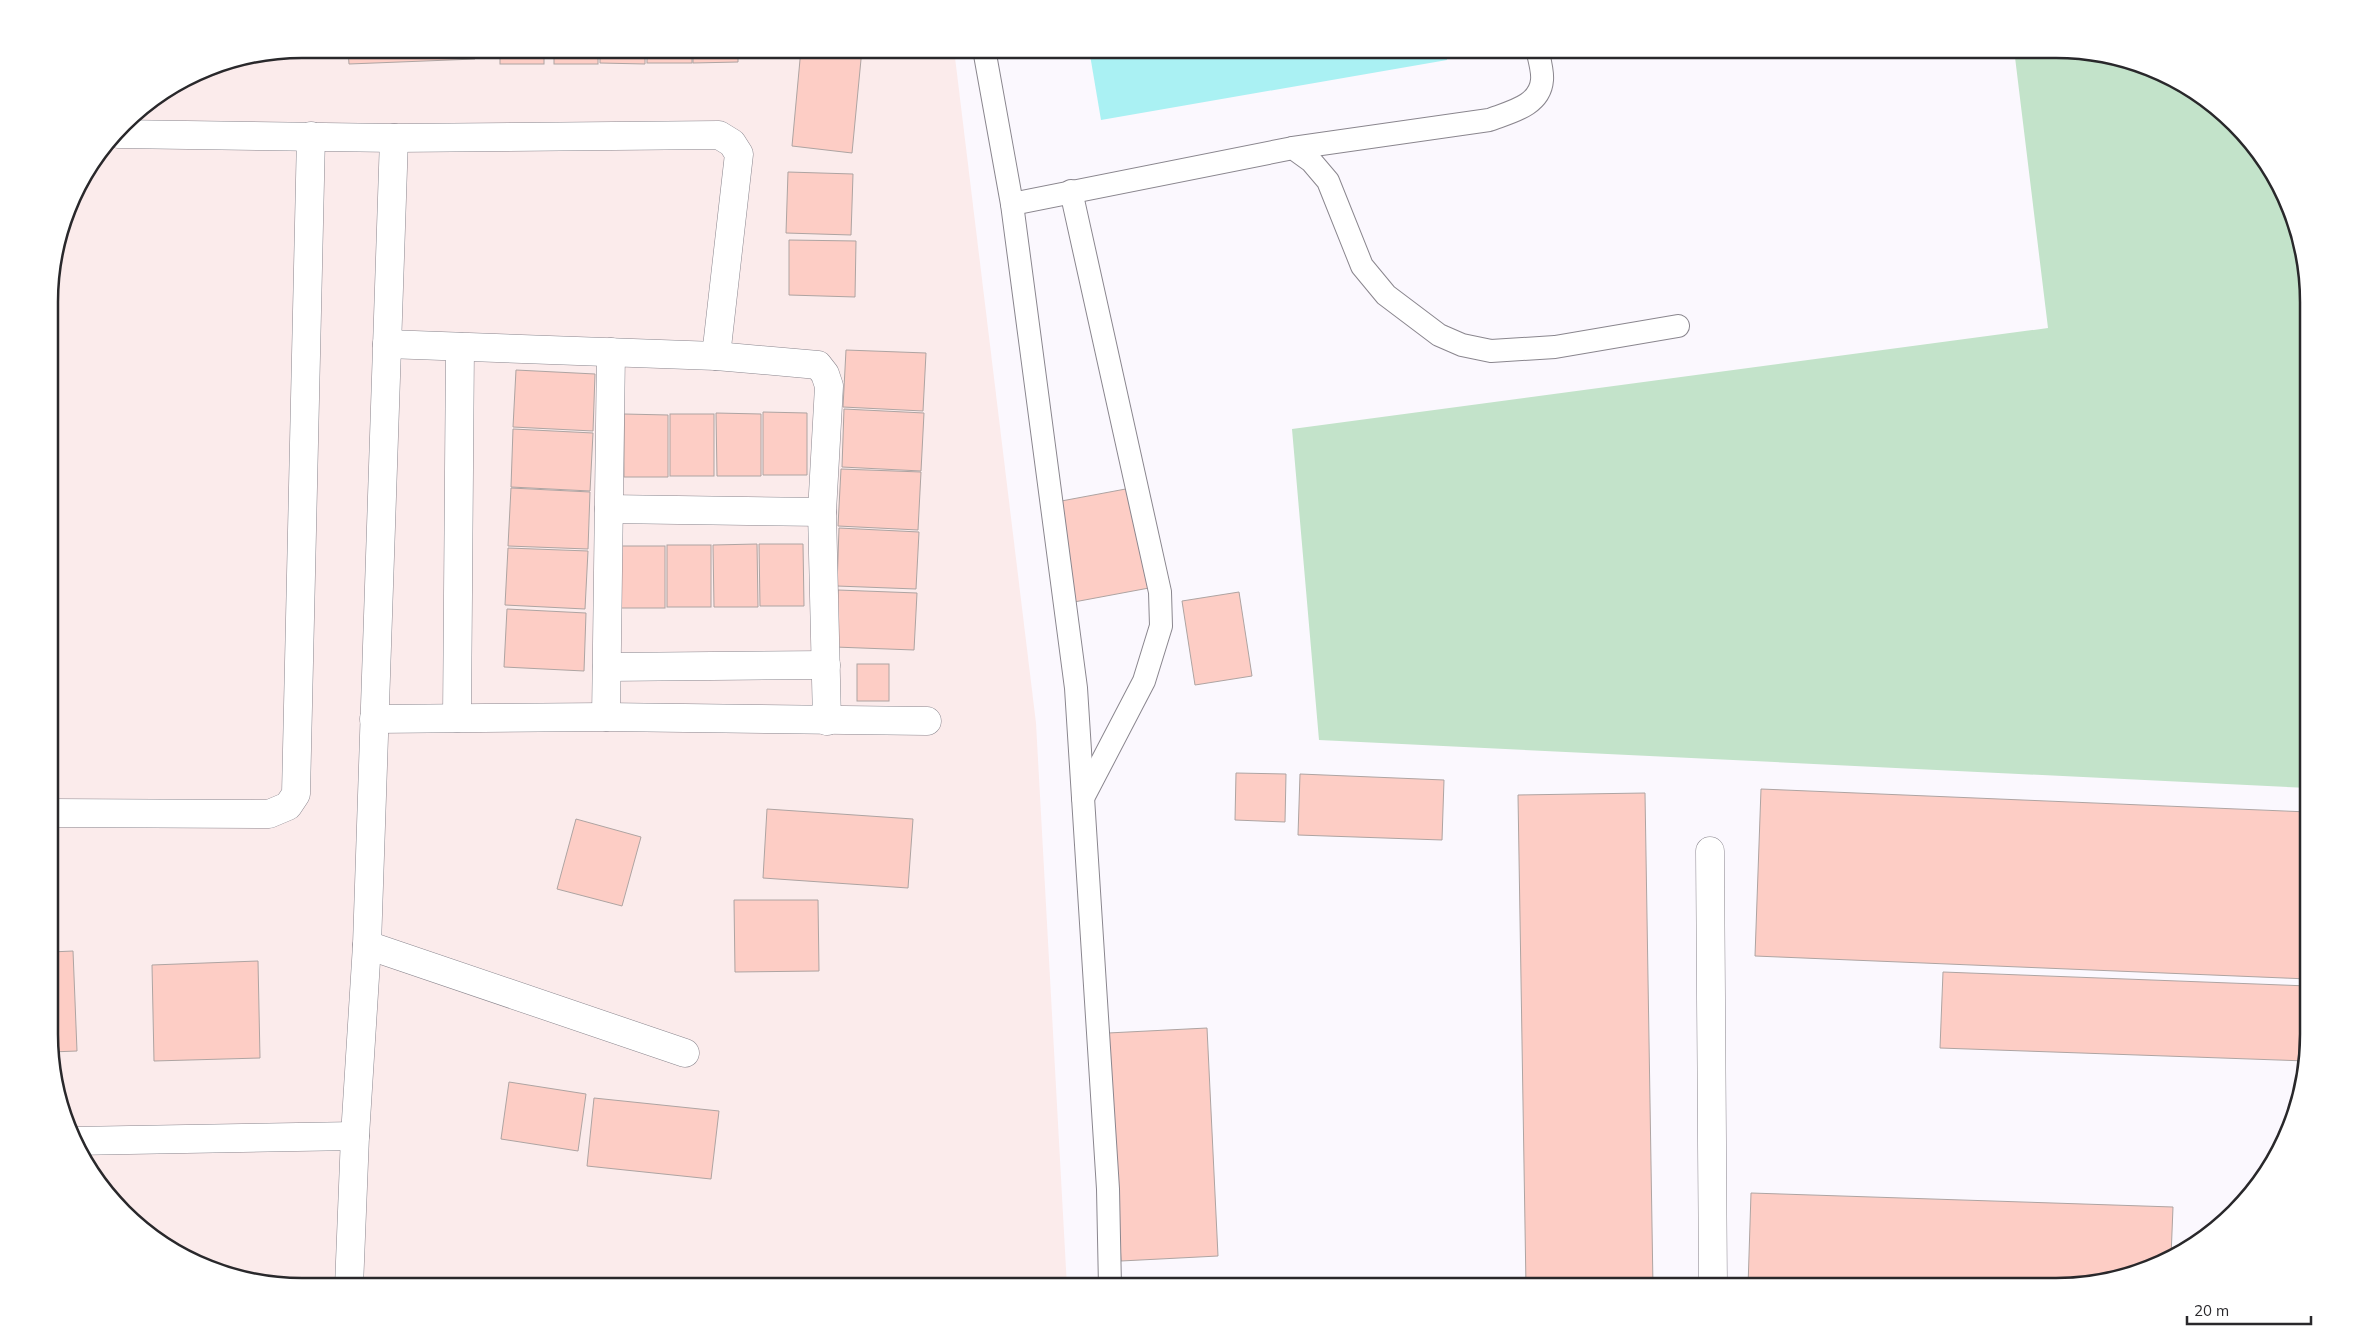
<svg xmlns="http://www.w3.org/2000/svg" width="2357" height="1336" viewBox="0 0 2357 1336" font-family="Mulish,sans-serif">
<rect width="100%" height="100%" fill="#fbf8fe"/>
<polygon fill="#fbebeb" points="302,49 954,49 1036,723 1067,1287 301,1287 237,1279 175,1253 135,1224 92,1175 68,1131 51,1067 51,269 75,190 135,112 205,68"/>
<polygon fill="#c3e3ca" points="2014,49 2056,49 2121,57 2182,83 2234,123 2266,161 2295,221 2308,285 2308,788 1319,740 1292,429 2048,328"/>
<polygon fill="#aaf1f3" points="1089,49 1445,49 1447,60 1101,120"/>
<g fill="#fdcdc5" stroke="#aea4a2">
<polygon points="302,49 305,49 305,52 275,54"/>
<polygon points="348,49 475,49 475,59 349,64"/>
<rect x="500" y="49" width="44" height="15"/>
<rect x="554" y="49" width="44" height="15"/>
<polygon points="600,49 645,49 645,64 600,63"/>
<rect x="647" y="49" width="45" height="14"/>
<polygon points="693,49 738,49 738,62 693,63"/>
<polygon points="801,49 862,49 852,153 792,146"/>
<polygon points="788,172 853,174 851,235 786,233"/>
<polygon points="789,240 856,241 855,297 789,295"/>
<polygon points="846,350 926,353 923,411 843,407"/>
<polygon points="516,370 595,374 593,431 513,427"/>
<polygon points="844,409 924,413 921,471 842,467"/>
<polygon points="763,412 807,413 807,475 763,475"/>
<polygon points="716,413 761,414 761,476 717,476"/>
<polygon points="624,414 668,415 668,477 624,477"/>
<rect x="670" y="414" width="44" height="62"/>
<polygon points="513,429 593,433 590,491 511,487"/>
<polygon points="841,469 921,472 918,530 838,526"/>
<polygon points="511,488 590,492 588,549 508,546"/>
<polygon points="1131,488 1149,588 1074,602 1056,502"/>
<polygon points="839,528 919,532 916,589 837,586"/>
<polygon points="757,544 758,607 714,607 713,545"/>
<polygon points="759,544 803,544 804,606 760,606"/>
<rect x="667" y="545" width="44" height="62"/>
<rect x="620" y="546" width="45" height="62"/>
<polygon points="508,548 588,551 585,609 505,605"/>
<polygon points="838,590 917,593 914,650 835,647"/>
<polygon points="1239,592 1252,676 1195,685 1182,601"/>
<polygon points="507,609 586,613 584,671 504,667"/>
<rect x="857" y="664" width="32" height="37"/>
<polygon points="1236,773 1286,774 1285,822 1235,820"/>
<polygon points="1300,774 1444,780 1442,840 1298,835"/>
<polygon points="1761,789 2308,812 2308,979 1755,956"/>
<polygon points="1645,793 1653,1287 1526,1287 1518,795"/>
<polygon points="767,809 913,819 908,888 763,878"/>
<polygon points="576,819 641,837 622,906 557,889"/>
<polygon points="734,900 818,900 819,971 735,972"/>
<polygon points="73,951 77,1051 51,1052 51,952"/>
<polygon points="258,961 260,1058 154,1061 152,965"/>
<polygon points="1943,972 2308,986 2306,1061 1940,1048"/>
<polygon points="1207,1028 1218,1256 1121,1261 1108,1033"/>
<polygon points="509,1082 586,1094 578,1151 501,1139"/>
<polygon points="594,1098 719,1111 711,1179 587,1166"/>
<polygon points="1751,1193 2173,1207 2171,1257 2136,1274 2072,1287 1748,1287"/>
</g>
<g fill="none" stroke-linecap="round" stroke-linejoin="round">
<defs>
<g id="lane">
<polyline points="984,49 1012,204 1076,688 1108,1189 1110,1287"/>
<path d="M 1293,148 L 1489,120 C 1510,112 1540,106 1542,80 C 1543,71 1539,58 1537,49"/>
<polyline points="1071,191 1160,592 1161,626 1144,681 1083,798"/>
<polyline points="1012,204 1293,148 1311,161 1328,181 1362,266 1386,295 1439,335 1462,345 1491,351 1555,347 1678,326"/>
</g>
<g id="street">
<polyline points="118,134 394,138 719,135 732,143 739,154 716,356"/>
<polyline points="387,344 716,356 818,365 825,374 829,386 822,512 827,721"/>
<polyline points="609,509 822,512"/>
<polyline points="607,667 826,665"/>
<polyline points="606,717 611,352"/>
<polyline points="457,718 460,347"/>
<polyline points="374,719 606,717 927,721"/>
<polyline points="51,813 269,814 288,806 296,794 311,136"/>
<polyline points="1710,851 1713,1287"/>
<polyline points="367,945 685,1053"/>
<polyline points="73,1141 355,1136"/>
<polyline points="349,1287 355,1136 367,945 394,138"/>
</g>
</defs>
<use href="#lane" stroke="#8a868e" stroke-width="24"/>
<use href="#street" stroke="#8a868e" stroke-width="29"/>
<use href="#lane" stroke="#fff" stroke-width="22"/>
<use href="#street" stroke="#fff" stroke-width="28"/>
</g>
<path d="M0 0H2357V1336H0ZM302 58H2056A244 244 0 0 1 2300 302V1034A244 244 0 0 1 2056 1278H302A244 244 0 0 1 58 1034V302A244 244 0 0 1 302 58Z" fill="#fff" fill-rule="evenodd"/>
<path fill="none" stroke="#29282b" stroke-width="2.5" d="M302 58H2056A244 244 0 0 1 2300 302V1034A244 244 0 0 1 2056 1278H302A244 244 0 0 1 58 1034V302A244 244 0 0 1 302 58Z"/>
<path d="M2187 1316v8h124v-8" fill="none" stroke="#29282b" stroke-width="2.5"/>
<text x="2194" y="1316" font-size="15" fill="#29282b" stroke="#ffffff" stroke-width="4" paint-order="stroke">20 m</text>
</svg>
